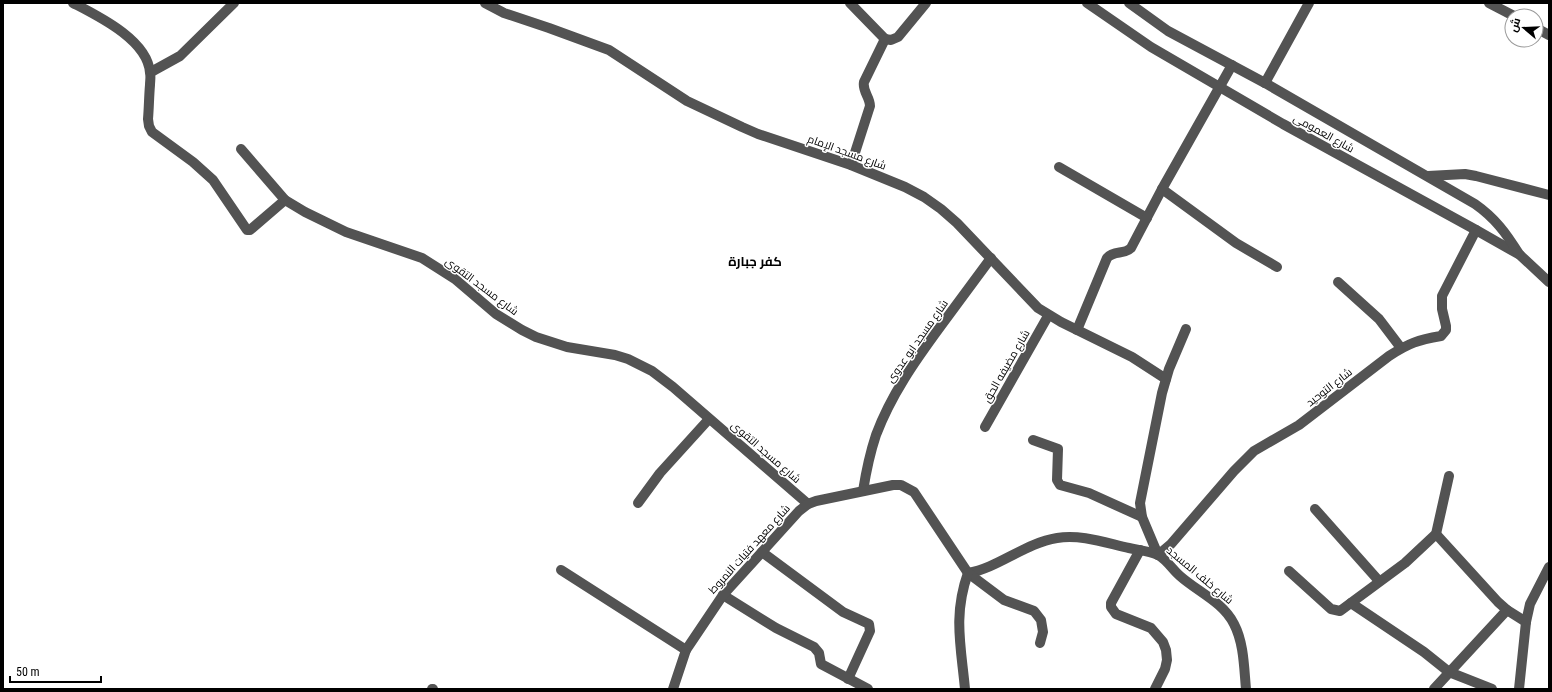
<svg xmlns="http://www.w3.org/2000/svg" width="1552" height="692" viewBox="0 0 1552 692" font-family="'Roboto Condensed',Cairo,sans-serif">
<rect width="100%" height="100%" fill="#fff"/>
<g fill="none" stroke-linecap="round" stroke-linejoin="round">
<g stroke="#535353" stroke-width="10">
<path d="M 73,3 C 98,16 148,40 150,73 C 151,77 150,81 150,85 C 149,96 149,107 148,119 L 149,126 L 152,132 L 193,162 L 213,180 L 247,230 L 250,230 L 285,200"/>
<polyline points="485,3 504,13 549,28 609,50 687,101 742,127 758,134 851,165 905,187 924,197 941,209 957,223 1038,308 1061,322 1132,357 1166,379"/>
<path d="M 850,3 L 885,39 L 864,82 C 862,91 870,97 870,106 L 851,165"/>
<polyline points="1087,3 1151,47 1283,124 1476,230 1520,255 1549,282"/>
<path d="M 1129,3 L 1168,31 L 1265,83 L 1475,204 C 1495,218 1506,233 1519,254"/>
<polyline points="1489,3 1514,16"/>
<polyline points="1536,28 1549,35"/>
<polyline points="885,39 891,40 898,37 926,3"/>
<polyline points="151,72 180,56 234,3"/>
<polyline points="1265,83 1309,3"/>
<polyline points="241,149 285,200 305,212 346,232 422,258 455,279 496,314 522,330 536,337 567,347 615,355 628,359 652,371 673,387 808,504"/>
<polyline points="1059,167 1147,218"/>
<polyline points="1428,176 1465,174 1476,176 1549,195"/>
<polyline points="1162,189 1236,243 1277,267"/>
<polyline points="1338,282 1379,319 1401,348"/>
<path d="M 1186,329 L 1169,369 L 1162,393 L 1140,503 L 1142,517 L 1158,555 L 1171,544 L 1234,471 L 1254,451 L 1299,425 L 1389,356 C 1409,343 1418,340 1441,336 L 1446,330 L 1446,326 L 1442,309 L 1442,296 L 1476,230"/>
<path d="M 1077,330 L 1107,258 C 1114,250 1124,255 1131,248 L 1162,189 L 1232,65"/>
<polyline points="985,427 1048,316"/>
<polyline points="1033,440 1058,449 1057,480 1060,485 1089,493 1142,517"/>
<path d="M 863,491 C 866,472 870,453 876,435 C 891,395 915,361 940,327 C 957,304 974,281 991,258"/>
<polyline points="638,503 660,473 709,419"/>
<polyline points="1315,509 1379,581"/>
<polyline points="1436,534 1498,602 1507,610 1526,622"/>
<polyline points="1140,550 1111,603 1111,607 1116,614 1151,628 1163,642 1166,650 1167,660 1165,669 1155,689"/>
<polyline points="762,552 843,612 869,624 870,631 848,679"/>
<polyline points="561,570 686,650"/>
<polyline points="1289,571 1331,609 1340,611 1405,563 1436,534 1449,476"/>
<path d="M 968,573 C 998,568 1025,543 1057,538 C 1081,534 1106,543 1129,548 C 1138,550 1150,551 1158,555 C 1167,560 1173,570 1180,576 C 1198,592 1223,602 1234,624 C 1244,643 1244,668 1246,689"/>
<polyline points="723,595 776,628 814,647 819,653 821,664 868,689"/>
<polyline points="1351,603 1424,652 1449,672 1492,689"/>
<polyline points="432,689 433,689"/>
<polyline points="673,689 686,650 723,595 799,511 808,504 816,501 893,485 901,485 914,492 968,573 1004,600 1034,611 1041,620 1043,632 1040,643"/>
<path d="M 965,689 C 961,646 953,615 968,573"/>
<polyline points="1434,689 1507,610"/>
<polyline points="1519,689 1526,622 1530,604 1549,567"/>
</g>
</g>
<g text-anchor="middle" stroke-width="3" stroke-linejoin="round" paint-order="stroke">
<g font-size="11" fill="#000" stroke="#fff">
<text transform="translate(1324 133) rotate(29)" y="4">شارع العمومى</text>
<text transform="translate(847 152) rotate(20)" y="4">شارع مسجد الإمام</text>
<text transform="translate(482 286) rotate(37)" y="4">شارع مسجد التقوى</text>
<text transform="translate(917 341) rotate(-55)" y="4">شارع مسجد ابو عدوى</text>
<text transform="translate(1006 366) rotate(-60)" y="4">شارع مضيفه الحق</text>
<text transform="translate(1329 387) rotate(-38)" y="4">شارع التوحيد</text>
<text transform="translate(766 452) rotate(41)" y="4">شارع مسجد التقوى</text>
<text transform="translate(749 549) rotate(-48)" y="4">شارع معهد فتيات النمروط</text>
<text transform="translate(1200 575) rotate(40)" y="4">شارع خلف المسجد</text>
</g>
<g font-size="13" font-weight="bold" fill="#000" stroke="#fff">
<text x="755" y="266">كفر جبارة</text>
</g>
</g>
<rect width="1552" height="692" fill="none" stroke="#000000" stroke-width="8"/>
<g transform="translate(1524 28) rotate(289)"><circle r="19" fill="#ffffff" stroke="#999999"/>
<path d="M0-3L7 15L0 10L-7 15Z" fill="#000000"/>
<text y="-6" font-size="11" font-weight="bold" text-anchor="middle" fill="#000000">ش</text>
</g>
<path d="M10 676v6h91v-6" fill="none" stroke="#000000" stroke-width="2"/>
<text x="16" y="676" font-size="12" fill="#000000" stroke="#ffffff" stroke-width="3" paint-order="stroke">50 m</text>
</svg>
